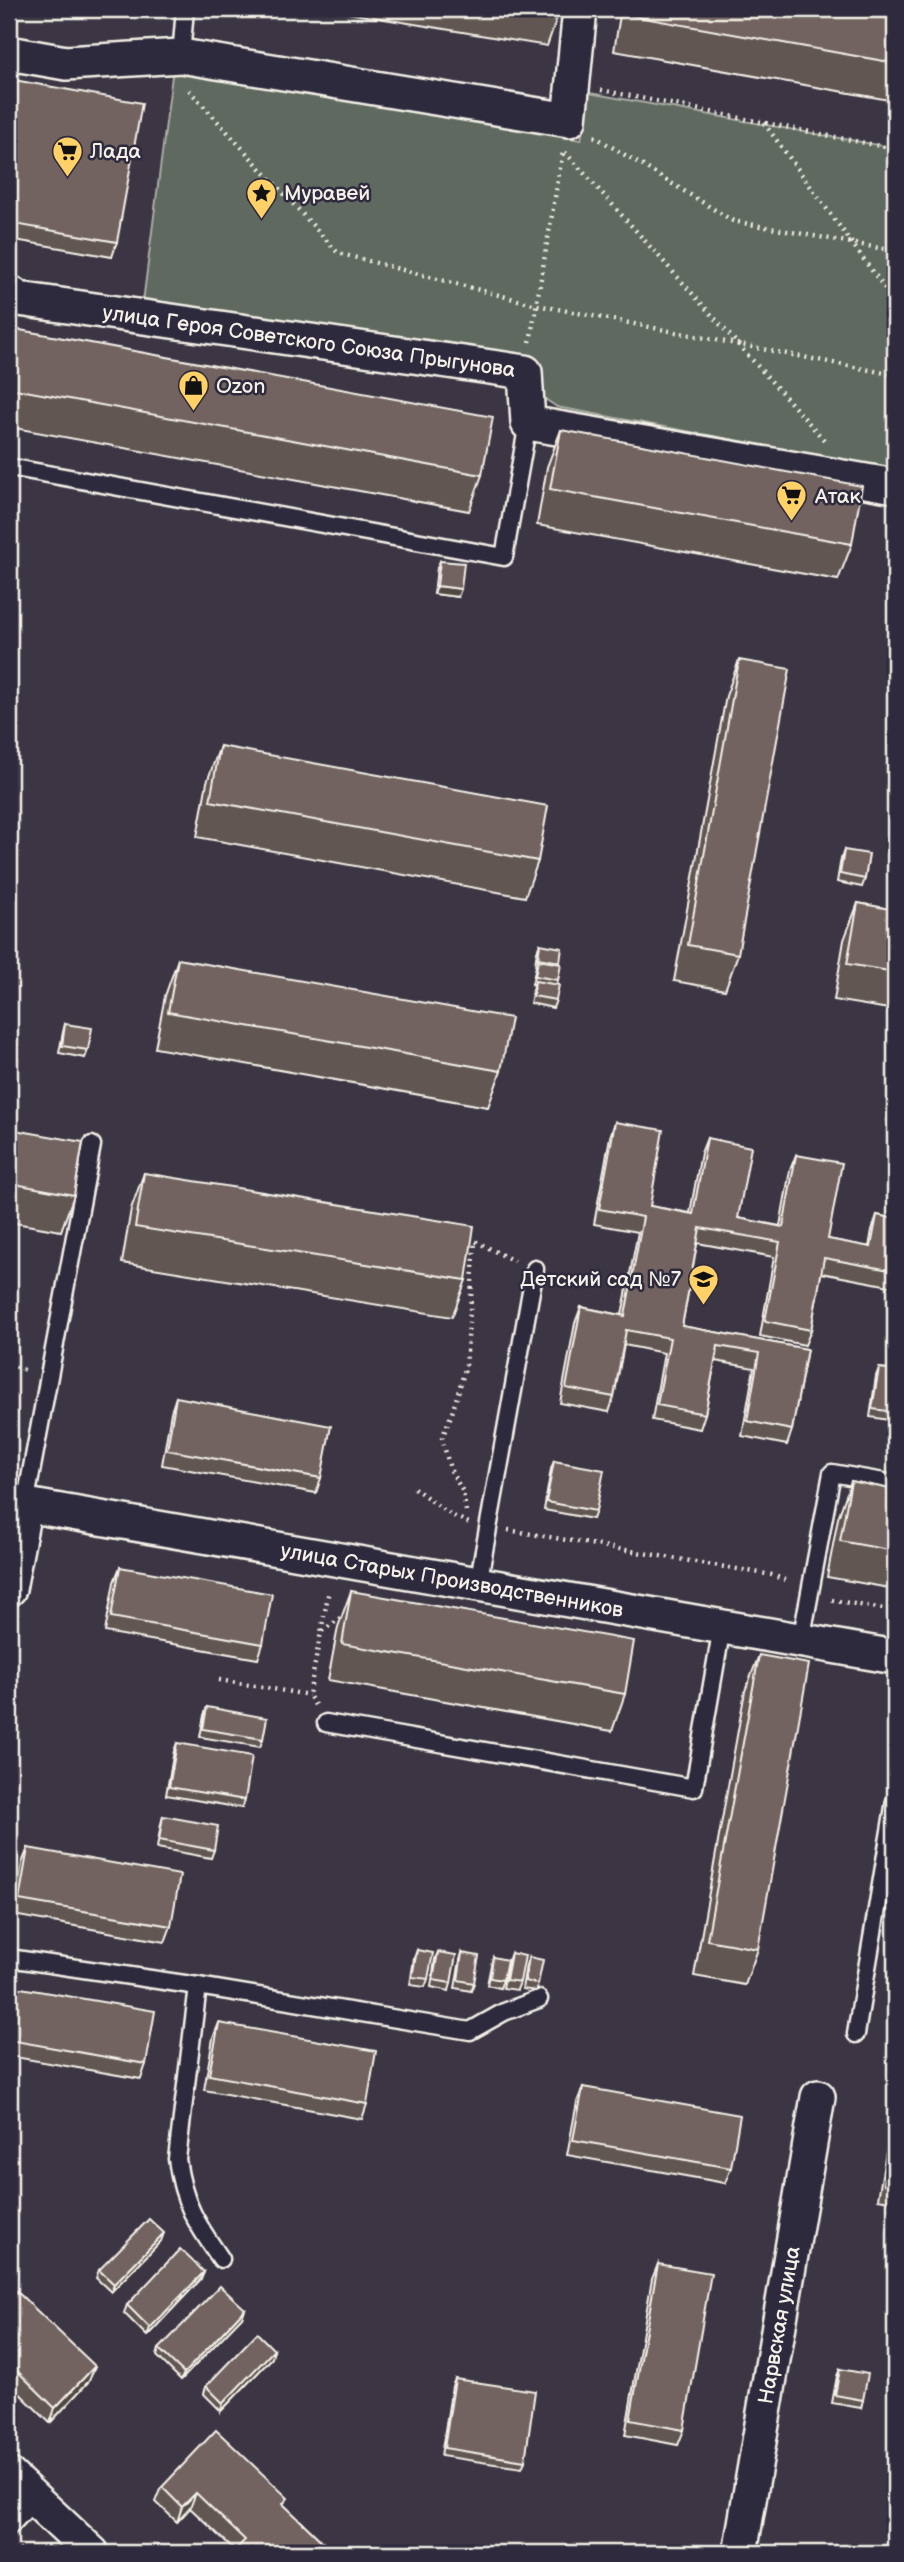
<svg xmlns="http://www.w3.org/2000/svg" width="904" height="2562" viewBox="0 0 904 2562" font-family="'Balsamiq Sans',sans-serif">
<rect width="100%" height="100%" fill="#3c3644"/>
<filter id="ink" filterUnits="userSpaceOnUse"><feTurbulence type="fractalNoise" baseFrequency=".0143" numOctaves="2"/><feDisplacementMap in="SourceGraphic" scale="14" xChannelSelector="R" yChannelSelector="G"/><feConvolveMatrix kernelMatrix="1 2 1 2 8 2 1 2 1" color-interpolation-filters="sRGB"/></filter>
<g filter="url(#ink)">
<polygon fill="#5e695e" stroke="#a9ada3" stroke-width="2" points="173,68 581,140 589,93 895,148 895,470 557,407 545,399 536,387 143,302"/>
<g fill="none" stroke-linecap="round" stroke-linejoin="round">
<defs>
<g id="lane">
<polyline points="181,56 185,9"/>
<polyline points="9,467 504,557 528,423"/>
<polyline points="25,1505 92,1145"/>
<polyline points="478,1584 535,1269"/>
<polyline points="801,1641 832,1473 895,1484"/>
<polyline points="326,1723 694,1788 722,1627"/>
<polyline points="9,1958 198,1986 470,2031 504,2012 539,1999"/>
<path d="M 198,1986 L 177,2159 C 183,2203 196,2223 221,2259"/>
<polyline points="856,2034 895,1801"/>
<polyline points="9,2527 35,2499"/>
</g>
<g id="street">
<polyline points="9,53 66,63 181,56 569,120 580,9"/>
<polyline points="9,292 19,299 525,372 528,423 895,486"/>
<polyline points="9,1502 895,1657"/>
<polyline points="9,1589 25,1505"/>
<polyline points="9,2475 92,2553"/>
<polyline points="740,2553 818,2097"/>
</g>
</defs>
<use href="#lane" stroke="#f4f1e8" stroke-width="21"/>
<use href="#street" stroke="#f4f1e8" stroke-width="38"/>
<g stroke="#f4f1e8" stroke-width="4.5" stroke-dasharray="2 5" stroke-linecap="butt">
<polyline points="189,90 338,253 537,305 895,375"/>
<polyline points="601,90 895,149"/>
<polyline points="764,123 895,302"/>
<polyline points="594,136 733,221 895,251"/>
<polyline points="565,152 826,442"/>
<polyline points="530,342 563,151"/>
<polyline points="9,1364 28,1371"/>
<polyline points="414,1488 451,1515 469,1523"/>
<polyline points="466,1511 463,1492 450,1469 442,1438 452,1413 466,1366 475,1241 514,1261"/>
<polyline points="508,1530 772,1575 788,1581"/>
<polyline points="832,1600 895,1611"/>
<polyline points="322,1631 344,1616"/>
<polyline points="219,1680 309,1695"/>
<polyline points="315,1705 309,1695 329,1590"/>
</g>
<use href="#lane" stroke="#2f2a3d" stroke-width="16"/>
<use href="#street" stroke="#2f2a3d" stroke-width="33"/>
</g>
<g fill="#625653" stroke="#f4f1e8" stroke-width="2">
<polygon points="324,9 560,9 547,46"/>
<polygon points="621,9 895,9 895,101 614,51"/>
<polygon points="14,80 117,242 112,257 9,239 9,94"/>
<polygon points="9,328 482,475 469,511 9,427"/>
<polygon points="561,430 852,544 838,580 537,525 547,467"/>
<polygon points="440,561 458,597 434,594 437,568"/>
<polygon points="739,660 738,954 725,990 674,981 726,696"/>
<polygon points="220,746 538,861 525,897 197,837 207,782"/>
<polygon points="844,850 865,879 862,887 837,882 841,858"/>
<polygon points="858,903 895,910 895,1010 834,1000 844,940"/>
<polygon points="540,944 560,962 558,980 556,985 556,1000 553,1008 530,1003 534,984 532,984 536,966 535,965 537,951"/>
<polygon points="178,959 501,1071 488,1107 155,1048 165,996"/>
<polygon points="65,1024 88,1050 85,1058 59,1053 63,1032"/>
<polygon points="615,1122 650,1206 690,1213 701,1153 707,1138 738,1218 780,1226 790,1170 796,1155 828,1239 869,1247 872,1230 877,1215 895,1219 895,1287 821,1273 811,1330 805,1345 760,1336 774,1257 697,1243 682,1326 807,1349 792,1430 787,1445 742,1436 754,1368 715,1361 705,1414 700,1429 652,1420 664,1353 624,1345 614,1397 609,1412 560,1403 575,1323 581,1307 622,1315 638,1232 594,1224 610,1137"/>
<polygon points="9,1129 74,1195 61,1231 9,1222"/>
<polygon points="144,1173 466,1280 452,1317 122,1263 131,1209"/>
<polygon points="879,1368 895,1370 895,1421 870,1417 876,1376"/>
<polygon points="176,1397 321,1478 316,1493 162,1465 171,1412"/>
<polygon points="554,1461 596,1511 593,1519 544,1510 551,1469"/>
<polygon points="851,1481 895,1490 895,1589 827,1577 838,1518"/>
<polygon points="120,1567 263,1644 258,1659 105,1632 114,1582"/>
<polygon points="351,1591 625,1694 612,1731 328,1680 338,1627"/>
<polygon points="759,1655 758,1949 745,1985 694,1976 745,1691"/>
<polygon points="207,1707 263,1739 260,1747 200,1737 204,1715"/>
<polygon points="177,1743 245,1800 242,1808 166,1795 174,1751"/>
<polygon points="163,1816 214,1850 211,1858 157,1848 161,1824"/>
<polygon points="28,1848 171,1926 165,1942 13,1915 22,1863"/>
<polygon points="417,1950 428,1979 425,1987 410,1985 414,1958"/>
<polygon points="438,1952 451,1983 449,1991 431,1987 435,1959"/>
<polygon points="462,1953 474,1983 471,1991 455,1988 460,1960"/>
<polygon points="511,1953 520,1982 517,1990 503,1988 508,1961"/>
<polygon points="493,1957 503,1980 500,1988 487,1985 491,1965"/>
<polygon points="529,1957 538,1984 536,1991 522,1989 526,1965"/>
<polygon points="9,1986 146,2064 141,2079 9,2056"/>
<polygon points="219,2023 367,2104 362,2119 204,2090 213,2038"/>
<polygon points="583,2087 731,2168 725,2183 567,2155 577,2102"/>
<polygon points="893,2131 895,2131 895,2202 878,2199 887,2146"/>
<polygon points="161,2241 111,2292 96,2278 99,2270"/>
<polygon points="658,2264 684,2430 678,2445 625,2435 652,2279"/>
<polygon points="204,2272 201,2279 147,2336 124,2313 127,2305"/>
<polygon points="9,2284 89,2381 50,2423 9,2383"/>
<polygon points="245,2309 242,2317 181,2380 157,2356 159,2349"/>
<polygon points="272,2358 221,2411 204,2394 206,2386"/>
<polygon points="840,2369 863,2400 861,2408 832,2403 837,2376"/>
<polygon points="455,2379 525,2461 522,2468 441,2456 452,2386"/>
<polygon points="162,2487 285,2506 334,2553 234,2553 235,2550 190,2508 177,2522 156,2502"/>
</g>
<g fill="#504643" stroke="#f4f1e8" stroke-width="2">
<polygon points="437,586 461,589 458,597 434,594"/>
<polygon points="164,2233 161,2241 111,2292 114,2284"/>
<polygon points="204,2272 201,2279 147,2336 150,2328"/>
<polygon points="245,2309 242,2317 181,2380 184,2373"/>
<polygon points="274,2350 272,2358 221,2411 223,2403"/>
<polygon points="95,2366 89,2381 50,2423 55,2408"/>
<polygon points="196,2493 190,2508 177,2522 182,2507"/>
</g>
<g fill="#726460" stroke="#f4f1e8" stroke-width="2">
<polygon points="628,9 895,9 895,63 627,15"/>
<polygon points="14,80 142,103 117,242 9,223 9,109"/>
<polygon points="9,328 493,417 482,475 9,388"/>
<polygon points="561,430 862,486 852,544 550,489"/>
<polygon points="440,561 464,563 461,589 437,586"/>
<polygon points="739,660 790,669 738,954 688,945"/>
<polygon points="220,746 548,806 538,861 210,801"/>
<polygon points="844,850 869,854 865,879 840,874"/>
<polygon points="858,903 895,910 895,972 847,964"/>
<polygon points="540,944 562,948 560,962 538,958"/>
<polygon points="178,959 511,1018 501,1071 168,1012"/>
<polygon points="538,960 561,964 558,980 535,976"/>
<polygon points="535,981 559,985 556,1000 533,996"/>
<polygon points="65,1024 92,1028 88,1050 62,1046"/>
<polygon points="615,1122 663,1130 650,1206 693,1214 707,1138 751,1147 738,1218 783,1227 796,1155 842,1163 828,1239 871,1247 877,1215 895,1219 895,1271 824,1258 811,1330 765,1321 780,1242 700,1228 682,1326 807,1349 792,1430 747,1421 759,1353 718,1346 705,1414 657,1405 670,1338 626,1330 614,1397 566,1388 581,1307 625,1316 643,1217 599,1209"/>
<polygon points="9,1129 83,1142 74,1195 9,1183"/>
<polygon points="144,1173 474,1226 466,1280 135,1227"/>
<polygon points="879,1368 895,1370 895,1412 872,1409"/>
<polygon points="176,1397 331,1426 321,1478 167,1450"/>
<polygon points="554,1461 604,1470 596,1511 546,1502"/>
<polygon points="851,1481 895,1490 895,1551 840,1541"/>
<polygon points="120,1567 272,1594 263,1644 111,1617"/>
<polygon points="351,1591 634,1641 625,1694 342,1644"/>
<polygon points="759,1655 809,1664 758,1949 707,1940"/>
<polygon points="207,1707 267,1718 263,1739 203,1729"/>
<polygon points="177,1743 252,1756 245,1800 169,1787"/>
<polygon points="163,1816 218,1826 214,1850 159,1840"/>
<polygon points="28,1848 180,1875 171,1926 19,1900"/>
<polygon points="417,1950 433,1953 428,1979 412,1977"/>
<polygon points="438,1952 456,1955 451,1983 433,1980"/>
<polygon points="462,1953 479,1956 474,1983 458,1980"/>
<polygon points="511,1953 525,1956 520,1982 506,1980"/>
<polygon points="493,1957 507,1960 503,1980 490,1978"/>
<polygon points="529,1957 543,1960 538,1984 525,1981"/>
<polygon points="9,1986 155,2011 146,2064 9,2040"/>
<polygon points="219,2023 376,2051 367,2104 209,2075"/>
<polygon points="583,2087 740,2115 731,2168 573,2140"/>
<polygon points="893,2131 895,2131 895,2186 884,2184"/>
<polygon points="149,2219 164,2233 114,2284 99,2270"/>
<polygon points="180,2249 204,2272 150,2328 127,2305"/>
<polygon points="658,2264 711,2273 684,2430 630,2420"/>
<polygon points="9,2284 95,2366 55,2408 9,2363"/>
<polygon points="220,2286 245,2309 184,2373 159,2349"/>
<polygon points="257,2333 274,2350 223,2403 206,2386"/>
<polygon points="840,2369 868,2374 863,2400 835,2395"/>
<polygon points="455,2379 535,2391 525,2461 444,2448"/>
<polygon points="216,2430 288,2498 283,2504 334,2553 237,2553 234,2551 245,2540 196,2493 182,2507 162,2487"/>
<polygon points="20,2549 24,2553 16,2553"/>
</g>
</g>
<defs>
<symbol id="supermarket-pin" viewBox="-11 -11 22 30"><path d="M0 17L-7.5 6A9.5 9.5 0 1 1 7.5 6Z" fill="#ffd166" stroke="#2f2a3d"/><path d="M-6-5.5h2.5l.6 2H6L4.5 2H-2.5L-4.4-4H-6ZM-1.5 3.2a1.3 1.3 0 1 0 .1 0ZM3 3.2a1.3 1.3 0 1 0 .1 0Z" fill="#111"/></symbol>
<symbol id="sight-pin" viewBox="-11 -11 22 30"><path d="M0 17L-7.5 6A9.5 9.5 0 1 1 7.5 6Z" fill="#ffd166" stroke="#2f2a3d"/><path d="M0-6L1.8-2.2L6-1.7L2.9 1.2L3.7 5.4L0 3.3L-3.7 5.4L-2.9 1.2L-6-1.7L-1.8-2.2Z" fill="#111"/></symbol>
<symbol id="shop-pin" viewBox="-11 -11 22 30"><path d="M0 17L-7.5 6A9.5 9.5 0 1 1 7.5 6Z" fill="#ffd166" stroke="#2f2a3d"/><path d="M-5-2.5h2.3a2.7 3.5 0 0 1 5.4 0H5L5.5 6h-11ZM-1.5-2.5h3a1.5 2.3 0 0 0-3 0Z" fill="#111"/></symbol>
<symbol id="school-pin" viewBox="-11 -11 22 30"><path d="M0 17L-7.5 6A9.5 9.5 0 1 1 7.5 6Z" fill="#ffd166" stroke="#2f2a3d"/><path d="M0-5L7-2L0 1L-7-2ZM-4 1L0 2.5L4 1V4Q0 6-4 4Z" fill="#111"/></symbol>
</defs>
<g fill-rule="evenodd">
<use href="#supermarket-pin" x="50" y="134" width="35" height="47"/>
<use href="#sight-pin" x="244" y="176" width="35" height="47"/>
<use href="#shop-pin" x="176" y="368" width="35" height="47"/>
<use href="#supermarket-pin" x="774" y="478" width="35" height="47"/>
<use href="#school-pin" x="686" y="1262" width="35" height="47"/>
</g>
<g text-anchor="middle" stroke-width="5" stroke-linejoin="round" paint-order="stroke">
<g font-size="21" fill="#f4f1e8" stroke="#2f2a3d" text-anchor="start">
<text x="90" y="158">Лада</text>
<text x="284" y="200">Муравей</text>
<text x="216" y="393">Ozon</text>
<text x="815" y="503">Атак</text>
<text x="681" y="1286" text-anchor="end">Детский сад №7</text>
</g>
<g font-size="21" fill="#f4f1e8" stroke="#2f2a3d">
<text transform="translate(309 341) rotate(8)" y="7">улица Героя Советского Союза Прыгунова</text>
<text transform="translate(452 1580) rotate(10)" y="7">улица Старых Производственников</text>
<text transform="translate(779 2325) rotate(-80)" y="7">Нарвская улица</text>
</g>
</g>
<rect width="904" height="2562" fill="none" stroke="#2f2a3d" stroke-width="35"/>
<rect x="18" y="18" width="869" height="2527" fill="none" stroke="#f4f1e8" stroke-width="2.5" filter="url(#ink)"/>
</svg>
